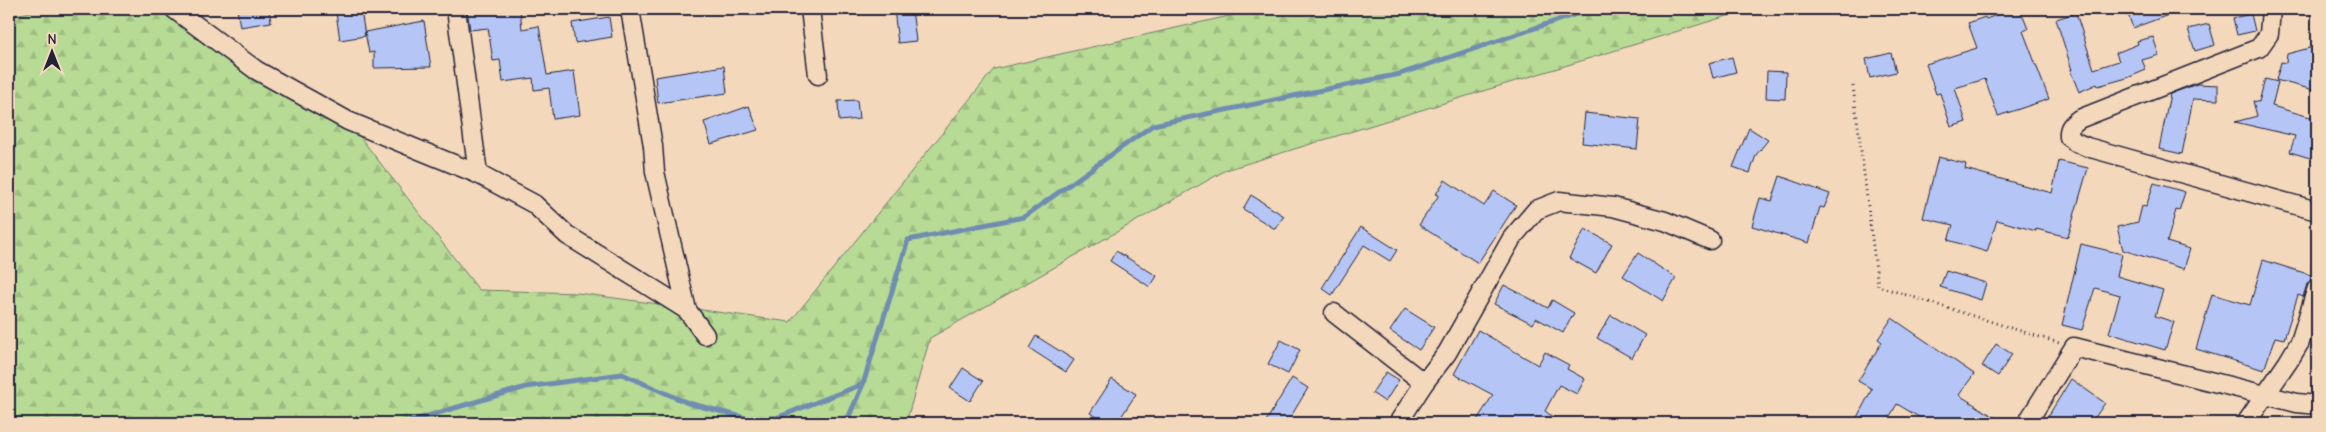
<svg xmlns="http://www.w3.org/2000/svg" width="2326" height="432" viewBox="0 0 2326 432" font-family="'Comic Neue',sans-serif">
<defs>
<pattern id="forest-firs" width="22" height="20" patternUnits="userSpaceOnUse" patternTransform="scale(1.25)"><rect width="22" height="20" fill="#b7db95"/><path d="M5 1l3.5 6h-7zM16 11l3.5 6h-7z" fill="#9dbc81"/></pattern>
</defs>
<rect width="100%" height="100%" fill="#f4d8bb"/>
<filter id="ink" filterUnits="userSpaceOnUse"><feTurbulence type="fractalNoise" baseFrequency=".02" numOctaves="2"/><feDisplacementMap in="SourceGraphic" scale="10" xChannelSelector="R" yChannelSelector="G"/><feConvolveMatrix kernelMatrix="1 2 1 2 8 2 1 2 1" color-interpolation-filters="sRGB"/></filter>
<g filter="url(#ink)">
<polygon fill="url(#forest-firs)" stroke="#6c7e68" points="47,9 172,9 357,133 479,290 578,293 790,322 994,69 1260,9 1750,9 1226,170 930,338 906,423 9,423 9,16"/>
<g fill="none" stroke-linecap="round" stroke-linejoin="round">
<g stroke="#6f8cb1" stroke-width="5">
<polyline points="404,423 526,387 622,374 688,403 746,418 776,418 863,384"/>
<polyline points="846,423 863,384 908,240 1024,217 1153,125 1400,74 1591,9"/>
</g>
</g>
<g fill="#b5c6f6" stroke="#22223b">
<polygon points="237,9 269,9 271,22 240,27"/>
<polygon points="467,9 520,9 522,29 539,26 547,75 574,71 580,115 553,119 549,88 534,90 533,78 503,82 500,60 493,61 488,28 470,30"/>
<polygon points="894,9 912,9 916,41 898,43"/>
<polygon points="2013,9 2020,9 2028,29 2023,31 2049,99 1998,116 1985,79 1955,88 1966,122 1951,127 1940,93 1936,94 1926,64 1977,48 1968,23 1985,17 1986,19"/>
<polygon points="2126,9 2182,9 2182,10 2133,28"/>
<polygon points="361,10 365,36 340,40 336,13"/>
<polygon points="2076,13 2094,69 2119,61 2116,53 2138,44 2137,41 2153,37 2159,55 2142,60 2146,70 2127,78 2098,86 2097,84 2079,92 2070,70 2072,70 2056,19"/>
<polygon points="2251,14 2255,31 2237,35 2233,18"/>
<polygon points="609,17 612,37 575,43 572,23"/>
<polygon points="424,21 431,67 374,68 374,52 369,53 365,32"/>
<polygon points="2209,24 2215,45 2195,51 2188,29"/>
<polygon points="2317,46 2317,91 2276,80 2281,62 2286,63 2287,54"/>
<polygon points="1891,53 1896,72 1870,78 1866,59"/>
<polygon points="1732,57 1736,72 1713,78 1709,63"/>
<polygon points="724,66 727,93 658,103 655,77"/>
<polygon points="1767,71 1786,72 1785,99 1766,98"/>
<polygon points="2265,79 2278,82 2272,106 2317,119 2317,160 2290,152 2295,136 2235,122 2257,116 2253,101 2259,102"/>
<polygon points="2197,84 2218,85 2218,100 2193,99 2182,154 2159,149 2170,94"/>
<polygon points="857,100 859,119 839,121 838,101"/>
<polygon points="749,106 758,130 711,144 704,122"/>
<polygon points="1585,113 1640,119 1637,149 1582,143"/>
<polygon points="1749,128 1768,140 1756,155 1750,173 1733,167"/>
<polygon points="1938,157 1966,164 1965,169 2052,193 2059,161 2088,168 2068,237 2036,229 2036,231 1997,220 1987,252 1948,240 1953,225 1923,218"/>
<polygon points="1780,176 1830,194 1824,208 1820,207 1809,243 1752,226 1760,198 1772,201"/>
<polygon points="1445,180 1484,206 1494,191 1516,205 1478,263 1419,225 1439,195 1436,194"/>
<polygon points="2154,183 2185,192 2179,211 2176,210 2167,242 2190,249 2184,269 2123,250 2117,227 2138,222 2142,206 2146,207"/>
<polygon points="1251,195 1284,216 1275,229 1243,209"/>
<polygon points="1361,227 1397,250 1390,261 1364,245 1332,295 1322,288"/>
<polygon points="1585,229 1612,244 1596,273 1569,258"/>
<polygon points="2081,244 2122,254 2117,276 2163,290 2155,316 2174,322 2165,350 2109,333 2120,295 2095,288 2082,330 2062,325"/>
<polygon points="1116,251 1157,276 1150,287 1110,261"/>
<polygon points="1638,253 1676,278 1663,301 1623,276"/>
<polygon points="2263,260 2314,276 2307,284 2303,297 2298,295 2284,339 2275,337 2264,370 2196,349 2212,294 2250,305"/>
<polygon points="1946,271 1986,283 1981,300 1940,287"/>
<polygon points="1504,285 1548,308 1552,300 1574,313 1563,333 1536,318 1533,324 1494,304"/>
<polygon points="1405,309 1434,327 1419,350 1390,331"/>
<polygon points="1611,315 1645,335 1632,358 1597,338"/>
<polygon points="1892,318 1974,374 1959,395 2004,423 1929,423 1897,404 1886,423 1854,423 1872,389 1858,381 1882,342 1878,339"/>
<polygon points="1478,330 1538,365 1545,352 1569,365 1567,369 1585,379 1577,394 1559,385 1545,411 1561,423 1475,423 1493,395 1454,374"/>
<polygon points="1036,336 1074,360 1066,372 1029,348"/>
<polygon points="1281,340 1300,350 1288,374 1268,364"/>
<polygon points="1996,344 2012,354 1998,376 1982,366"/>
<polygon points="963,368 983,381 970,401 950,388"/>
<polygon points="1386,372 1399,380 1385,402 1372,393"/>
<polygon points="1292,378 1308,388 1287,423 1265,423"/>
<polygon points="1112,379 1136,394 1117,423 1107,423 1090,413"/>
<polygon points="2071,379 2105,403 2091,423 2044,423"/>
</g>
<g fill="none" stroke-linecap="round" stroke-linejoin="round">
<defs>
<g id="minor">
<polyline points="174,9 256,70 348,121 478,174 534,204 567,235 687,310 705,335"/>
<polyline points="456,9 478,174"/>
<polyline points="630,9 653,146 655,172 687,310"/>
<polyline points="810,9 818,75"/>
<path d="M 2271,9 L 2269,34 L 2259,48 L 2079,119 C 2072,124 2068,128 2069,137 L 2075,142 L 2087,147 L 2317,211"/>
<polyline points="1334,313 1424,383"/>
<polyline points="1398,423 1424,383 1447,353 1512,238 1536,210 1559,201 1613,207 1665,221 1710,240"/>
<polyline points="2027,423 2074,347 2297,403 2317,405"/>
<polyline points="2246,423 2288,362 2300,342 2317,288"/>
</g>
</defs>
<use href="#minor" stroke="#22223b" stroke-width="21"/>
<polyline stroke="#22223b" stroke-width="3" stroke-dasharray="1 4" stroke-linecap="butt" points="1853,86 1878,286 2059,343"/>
<use href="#minor" stroke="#f4d8bb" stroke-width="18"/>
</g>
</g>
<rect width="2326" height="432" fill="none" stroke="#f4d8bb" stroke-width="30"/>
<rect x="15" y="15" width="2296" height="402" fill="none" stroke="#22223b" stroke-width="2" filter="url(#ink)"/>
<g transform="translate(52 52)" stroke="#f4d8bb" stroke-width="4" paint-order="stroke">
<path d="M0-4L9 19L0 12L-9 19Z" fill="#22223b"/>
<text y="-8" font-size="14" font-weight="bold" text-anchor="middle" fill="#22223b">N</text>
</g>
</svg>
